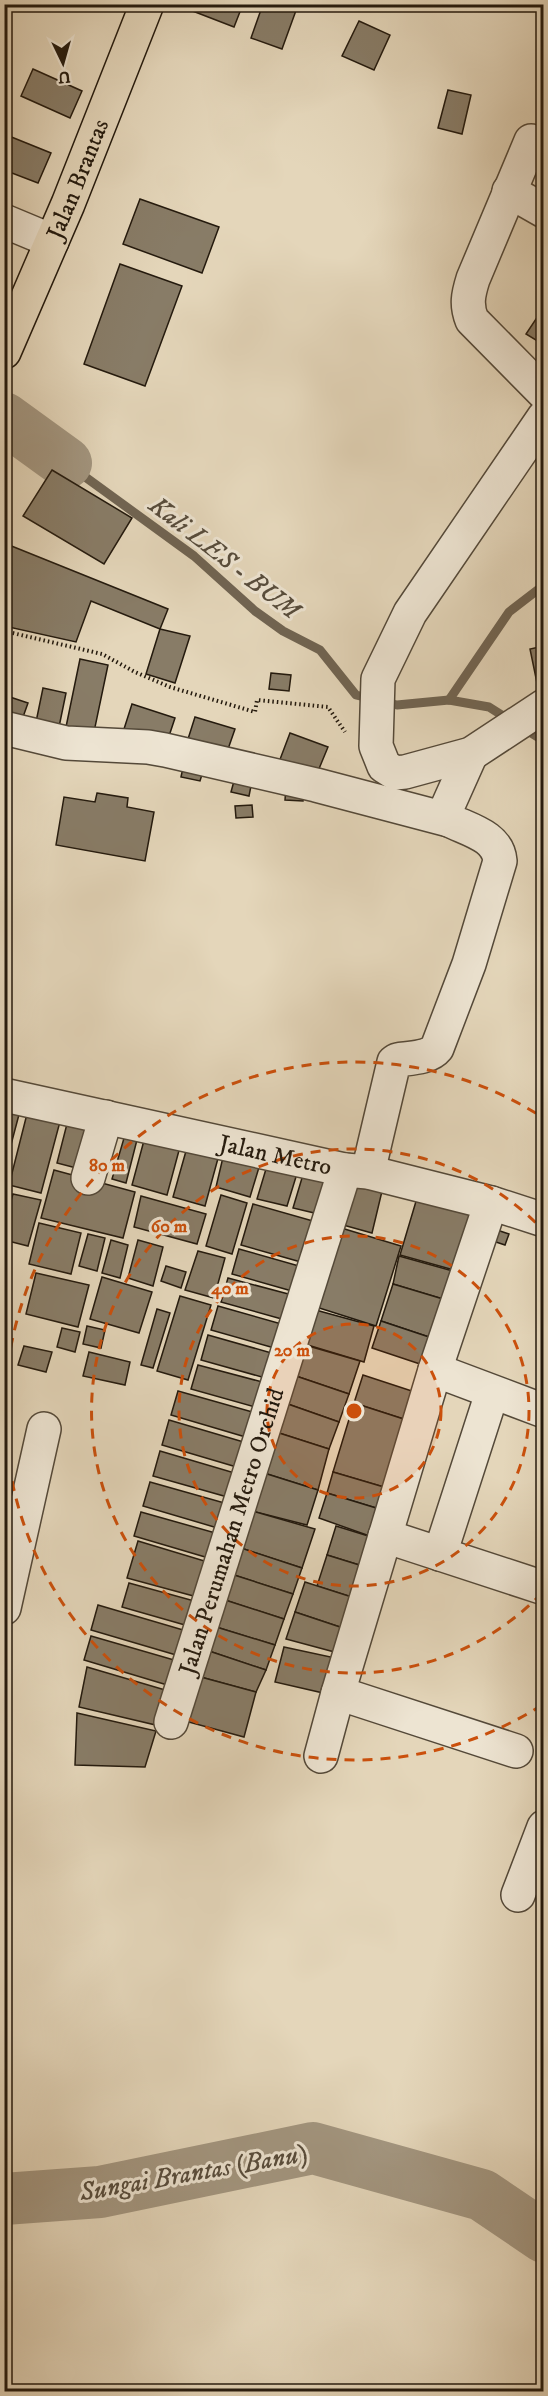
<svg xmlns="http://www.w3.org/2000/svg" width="548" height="2396" viewBox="0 0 548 2396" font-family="'IM FELL DW Pica',serif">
<rect width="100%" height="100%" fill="#e4d6ba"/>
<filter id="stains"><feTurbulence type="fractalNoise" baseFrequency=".00333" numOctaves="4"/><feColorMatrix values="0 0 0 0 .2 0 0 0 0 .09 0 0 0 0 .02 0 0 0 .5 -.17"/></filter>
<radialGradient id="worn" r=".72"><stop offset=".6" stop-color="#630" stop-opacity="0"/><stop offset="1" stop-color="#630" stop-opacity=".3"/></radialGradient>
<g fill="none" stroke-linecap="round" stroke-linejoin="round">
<g stroke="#706452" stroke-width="9">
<polyline points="66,463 194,556 255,611 283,631 320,650 356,695 397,705 449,700 489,707 511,721"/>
<polyline points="449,700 509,612 544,585"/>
<polyline points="523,728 544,741"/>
</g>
<g stroke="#a39680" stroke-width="52">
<polyline points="4,418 66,463"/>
<polyline points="4,2199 100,2192 313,2148 482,2195 544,2237"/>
</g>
</g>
<g fill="#887c67" stroke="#241a0e" stroke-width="1.5">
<polygon points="192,4 243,4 234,27 190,10"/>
<polygon points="263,4 298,5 282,49 251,38"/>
<polygon points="359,21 390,35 374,70 342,56"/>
<polygon points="33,69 82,91 70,118 21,96"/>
<polygon points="448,90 471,95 462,134 438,128"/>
<polygon points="4,134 51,153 38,183 4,170"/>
<polygon points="140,199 219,227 202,273 123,244"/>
<polygon points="120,264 182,286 145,386 84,364"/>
<polygon points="544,307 544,345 526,334"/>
<polygon points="52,470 132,518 104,564 23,516"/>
<polygon points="4,543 168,609 160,629 91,601 76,642 4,626"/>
<polygon points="160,629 190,636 175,683 146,674"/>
<polygon points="544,646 544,681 537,683 530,649"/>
<polygon points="80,659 108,665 94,732 66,727"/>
<polygon points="271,673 291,675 289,691 269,689"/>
<polygon points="43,688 66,693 59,727 36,722"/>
<polygon points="4,695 28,703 18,731 4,726"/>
<polygon points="132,704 175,718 169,736 156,739 124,729"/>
<polygon points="195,717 235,729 227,752 188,739"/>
<polygon points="290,733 328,747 316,776 279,762"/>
<polygon points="184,763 204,768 200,781 181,777"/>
<polygon points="234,781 251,786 249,796 231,792"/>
<polygon points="286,787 304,789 303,801 285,800"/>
<polygon points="97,793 128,798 127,807 154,812 145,861 56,845 64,797 95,802"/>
<polygon points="252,805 253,817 236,818 235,806"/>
<polygon points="4,1102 21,1107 8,1156 4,1155"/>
<polygon points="29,1106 62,1114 41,1193 9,1185"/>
<polygon points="69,1116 100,1125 88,1171 57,1163"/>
<polygon points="127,1128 139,1132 126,1183 112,1179"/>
<polygon points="146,1133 181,1143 167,1195 132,1185"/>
<polygon points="188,1144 220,1151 205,1206 173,1197"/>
<polygon points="224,1153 260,1164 250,1197 216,1187"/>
<polygon points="269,1159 299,1167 287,1206 257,1199"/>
<polygon points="4,1164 9,1165 4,1182"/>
<polygon points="305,1168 335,1176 323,1215 293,1208"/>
<polygon points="54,1170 135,1192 123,1238 41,1218"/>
<polygon points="354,1180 383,1187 372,1233 343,1225"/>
<polygon points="13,1194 41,1200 28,1246 4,1240 4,1225"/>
<polygon points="221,1195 247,1203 232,1254 206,1246"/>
<polygon points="141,1196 206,1214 197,1244 134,1227"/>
<polygon points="417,1198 477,1217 461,1272 400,1255"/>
<polygon points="253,1204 320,1223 308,1264 241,1245"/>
<polygon points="39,1223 81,1233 71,1274 29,1264"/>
<polygon points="338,1227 401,1246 376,1326 313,1306"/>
<polygon points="497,1230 509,1234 505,1245 493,1241"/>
<polygon points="88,1234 105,1238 97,1271 79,1266"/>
<polygon points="111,1240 128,1245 120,1278 102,1273"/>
<polygon points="138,1240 163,1247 153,1286 128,1278"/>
<polygon points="239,1249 306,1268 299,1293 232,1274"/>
<polygon points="198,1251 225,1258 214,1298 185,1290"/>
<polygon points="399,1256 460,1273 453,1302 393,1284"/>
<polygon points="166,1266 186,1272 181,1288 161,1281"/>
<polygon points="36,1273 89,1285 78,1327 26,1314"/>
<polygon points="102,1277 152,1292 139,1333 90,1319"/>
<polygon points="228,1278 296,1296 289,1321 221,1302"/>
<polygon points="393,1284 453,1302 441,1341 381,1321"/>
<polygon points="180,1296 211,1305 188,1380 157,1371"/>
<polygon points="218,1306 285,1325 278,1349 211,1330"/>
<polygon points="157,1309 170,1313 153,1368 141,1365"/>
<polygon points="312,1309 374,1326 364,1362 301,1343"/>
<polygon points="381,1321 441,1341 432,1368 372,1348"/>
<polygon points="87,1326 105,1330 101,1348 83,1344"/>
<polygon points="62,1328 80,1332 75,1352 57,1347"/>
<polygon points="208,1335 275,1354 269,1379 201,1360"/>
<polygon points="305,1345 360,1361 349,1394 296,1376"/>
<polygon points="24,1346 52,1352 46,1372 18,1365"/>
<polygon points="89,1352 130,1362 125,1385 83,1376"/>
<polygon points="198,1365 266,1383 259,1408 191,1389"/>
<polygon points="363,1375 424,1395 416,1423 354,1403"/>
<polygon points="296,1376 349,1394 339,1422 285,1403"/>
<polygon points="178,1391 256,1413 249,1438 171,1415"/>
<polygon points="285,1403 339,1422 329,1449 276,1432"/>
<polygon points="354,1403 416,1423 394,1490 333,1472"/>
<polygon points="169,1420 247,1443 240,1468 162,1445"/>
<polygon points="276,1432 329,1449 318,1490 264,1473"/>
<polygon points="160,1451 238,1474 231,1498 153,1476"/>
<polygon points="333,1472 394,1490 386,1511 327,1493"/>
<polygon points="264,1473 318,1490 307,1525 252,1511"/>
<polygon points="150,1482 228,1504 221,1529 143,1506"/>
<polygon points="327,1493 386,1511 378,1539 319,1518"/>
<polygon points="252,1511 315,1529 302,1568 241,1548"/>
<polygon points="141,1512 219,1534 212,1559 134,1536"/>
<polygon points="336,1526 378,1539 369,1568 327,1555"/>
<polygon points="138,1541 211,1563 201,1598 127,1578"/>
<polygon points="241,1548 302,1568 293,1594 231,1574"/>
<polygon points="327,1555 369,1568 358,1599 317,1586"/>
<polygon points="231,1574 293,1594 284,1619 222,1599"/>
<polygon points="305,1582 358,1599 349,1630 295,1612"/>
<polygon points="129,1583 198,1602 192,1627 122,1607"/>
<polygon points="222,1599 284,1619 275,1645 213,1626"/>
<polygon points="98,1605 190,1632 183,1657 91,1630"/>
<polygon points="295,1612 349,1630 342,1654 286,1639"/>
<polygon points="213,1626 275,1645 266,1670 206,1650"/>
<polygon points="91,1636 181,1662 174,1687 84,1660"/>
<polygon points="284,1647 340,1659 332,1695 275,1682"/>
<polygon points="206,1650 266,1670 256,1692 197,1676"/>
<polygon points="87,1667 172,1692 160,1726 79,1707"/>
<polygon points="197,1676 256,1692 244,1737 185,1721"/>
<polygon points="77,1713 156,1731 145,1767 75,1765"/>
</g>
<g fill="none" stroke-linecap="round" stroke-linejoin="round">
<defs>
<g id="minor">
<path d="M 531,141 L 473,279 C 468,295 466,305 472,320 L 544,393"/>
<polyline points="509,191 544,211"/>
<polyline points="4,221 52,241"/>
<polyline points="544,417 410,613 378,679 376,746 384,766 395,773 405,772 471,754 544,706"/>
<polyline points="4,728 66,743 148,747 165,750 316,785 449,820"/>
<path id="s1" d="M 4,1095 L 345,1170 L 368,1172 L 491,1203 L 544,1220"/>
<path d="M 368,1172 L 394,1062 L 397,1060 C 410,1058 429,1058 437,1048 L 469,964 L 500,861 C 498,836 469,830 449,820 L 446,810 L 471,754"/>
<polyline points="88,1178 106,1117"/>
<polyline points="435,1370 544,1411"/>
<polyline points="385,1536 544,1588"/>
<polyline points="440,1554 492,1393"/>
<polyline points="4,1608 44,1429"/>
<polyline points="338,1693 516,1751"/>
<path id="s2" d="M 171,1722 L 345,1170"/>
<polyline points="321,1756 338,1693 435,1370 491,1203"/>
<polyline points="518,1895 544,1827"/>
</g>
<g id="major">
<path id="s3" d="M 4,352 L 68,204 L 147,4"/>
</g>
</defs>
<use href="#minor" stroke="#544939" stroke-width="36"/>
<use href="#major" stroke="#241a0e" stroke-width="36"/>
<polyline stroke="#241a0e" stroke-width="4" stroke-dasharray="1.5 3" stroke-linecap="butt" points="4,631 102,654 135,672 170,687 255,712 257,700 328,707 345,732"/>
<use href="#minor" stroke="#ede4d2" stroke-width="33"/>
<use href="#major" stroke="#e4d6ba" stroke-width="33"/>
</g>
<circle cx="354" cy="1411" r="87" fill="#cb500c" fill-opacity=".12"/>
<g fill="none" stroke="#cb500c" stroke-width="3" stroke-dasharray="10 8">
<circle cx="354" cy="1411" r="87"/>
<circle cx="354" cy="1411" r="175"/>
<path d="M542 1593A262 262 0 1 1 542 1229"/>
<path d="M542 1705A349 349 0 1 1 542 1117"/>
</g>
<g text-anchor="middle" stroke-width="6" stroke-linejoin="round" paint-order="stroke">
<g font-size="24" fill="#241a0e" stroke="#ede4d2">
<text dy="8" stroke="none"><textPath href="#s3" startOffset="188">Jalan Brantas</textPath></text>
<text dy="8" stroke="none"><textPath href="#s1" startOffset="278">Jalan Metro</textPath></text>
<text dy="8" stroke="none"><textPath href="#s2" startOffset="200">Jalan Perumahan Metro Orchid</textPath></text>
</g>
<g font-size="26" font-style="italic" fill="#574c3c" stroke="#ede4d2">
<text transform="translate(225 557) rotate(38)" y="9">Kali LES - BUM</text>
<text transform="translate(193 2172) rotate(-10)" y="9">Sungai Brantas (Banu)</text>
</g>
</g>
<circle cx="354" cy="1411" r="9" fill="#cb500c" stroke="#ede4d2" stroke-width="3"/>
<g font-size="18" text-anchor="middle" font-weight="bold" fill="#cb500c" stroke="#ede4d2" stroke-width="6" stroke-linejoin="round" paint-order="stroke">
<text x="107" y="1171">80 m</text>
<text x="169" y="1232">60 m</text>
<text x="230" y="1294">40 m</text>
<text x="292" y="1356">20 m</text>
</g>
<rect width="548" height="2396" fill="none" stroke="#e4d6ba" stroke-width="24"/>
<rect x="6" y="6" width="536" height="2384" fill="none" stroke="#241a0e" stroke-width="3"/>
<rect x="12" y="12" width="524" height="2372" fill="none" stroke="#241a0e" stroke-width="1.5"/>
<g transform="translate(63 63) rotate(175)" stroke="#ede4d2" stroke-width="4.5" paint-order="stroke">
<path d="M0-4.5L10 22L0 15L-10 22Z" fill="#241a0e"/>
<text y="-9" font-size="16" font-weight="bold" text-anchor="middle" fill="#241a0e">U</text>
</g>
<rect width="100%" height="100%" filter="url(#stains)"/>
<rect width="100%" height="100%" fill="url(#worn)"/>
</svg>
